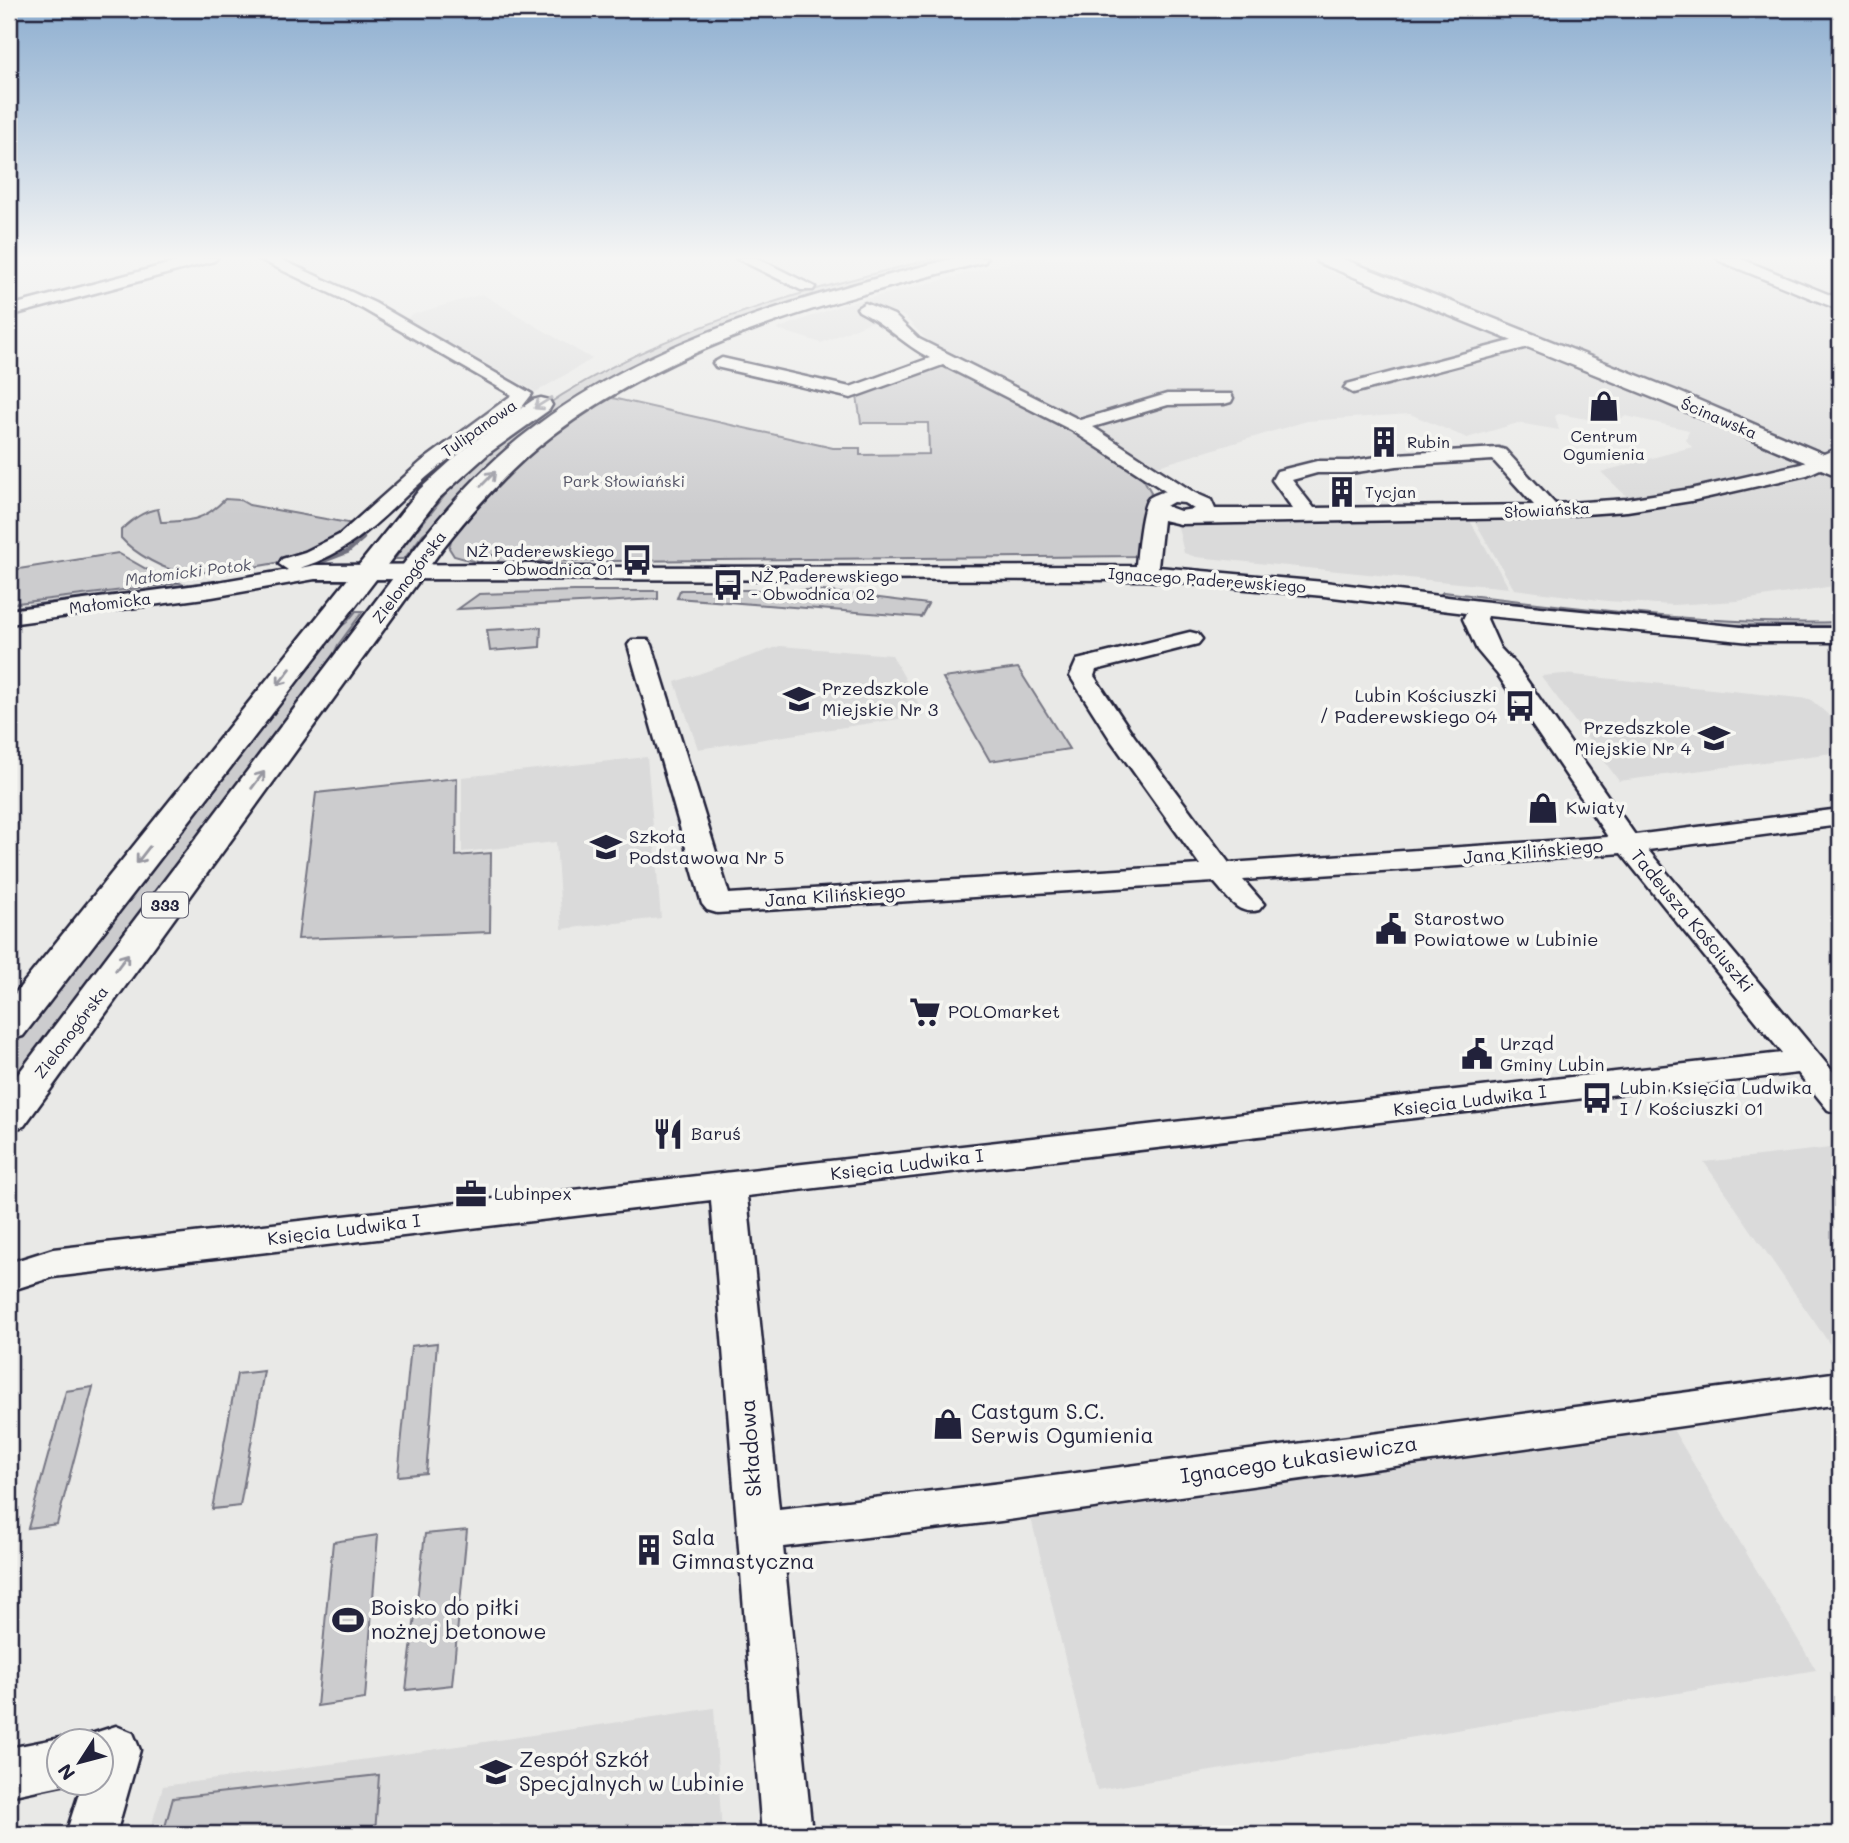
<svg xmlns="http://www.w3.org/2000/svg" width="1849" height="1843" viewBox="0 0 1849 1843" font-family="Mali,sans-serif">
<rect width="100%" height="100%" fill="#e9e9e7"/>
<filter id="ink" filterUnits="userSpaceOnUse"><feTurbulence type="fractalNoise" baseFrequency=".0143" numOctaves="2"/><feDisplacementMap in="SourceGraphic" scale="14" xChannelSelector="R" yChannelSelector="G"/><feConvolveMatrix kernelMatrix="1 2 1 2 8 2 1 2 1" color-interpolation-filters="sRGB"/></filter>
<g filter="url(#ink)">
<g fill="#dadada">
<polygon points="1029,258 1296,258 1369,287 1404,278 1354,258 1840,258 1840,585 1737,601 1673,605 1607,601 1514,589 1473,518 1584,515 1641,510 1601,472 1692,447 1686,440 1689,430 1626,416 1617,421 1598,421 1559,414 1555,416 1559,430 1518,423 1467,438 1410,414 1307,421 1155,467 1092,427 928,341 905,317 894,312 821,343 777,329 842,305"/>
<polygon points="482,294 592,359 536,392 407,319 411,315"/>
<polygon points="1469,519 1509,588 1196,557 1184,553 1178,527 1185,524"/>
<polygon points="780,646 892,655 925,715 698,749 675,682"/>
<polygon points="1564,674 1810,699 1840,725 1840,752 1619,781 1541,676"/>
<polygon points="647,757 661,918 562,929 556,842 462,852 462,777"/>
<polygon points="1839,1147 1840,1149 1840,1359 1704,1162"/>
<polygon points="1668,1421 1816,1670 1097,1790 1030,1514"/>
<polygon points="714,1708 722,1834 149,1834 163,1786 383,1757"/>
</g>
<g fill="#ccccce" stroke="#777784" stroke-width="2">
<path d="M 937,258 L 966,258 L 859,285 L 632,371 L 423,534 L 404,559 L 395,559 C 405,542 419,528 431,513 C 444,497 457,478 472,464 C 596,346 775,297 937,258 Z"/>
<polygon points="948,366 1069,427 1141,475 1151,492 1140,556 499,562 493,555 483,558 480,563 454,556 449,548 452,537 506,474 573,421 608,397 833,448 860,448 860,455 929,454 928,423 861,423 857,396 934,367"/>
<path d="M 225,499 L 240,500 L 249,505 L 359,525 C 318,557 275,566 224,570 C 212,571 198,574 186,573 C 165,571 135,554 121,538 L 121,530 C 132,520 143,511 158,509 L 161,522 C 190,521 204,521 225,499 Z"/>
<polygon points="118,553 148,570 180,583 9,604 9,566 13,570"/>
<polygon points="680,590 815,590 928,604 921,617 677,598"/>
<polygon points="574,591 658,591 658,599 458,609 479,594"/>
<path d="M 1443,592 C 1575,607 1707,626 1840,622 L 1840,626 L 1714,625 L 1439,596 Z"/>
<polygon points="356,611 363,611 338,645 327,668 9,1107 9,1047 323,640 347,622"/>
<polygon points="541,627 540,647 490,651 487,630"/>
<polygon points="1018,668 1069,749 990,761 943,678"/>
<polygon points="457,778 456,856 491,853 490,932 298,939 316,793"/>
<polygon points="437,1343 426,1473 398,1476 411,1346"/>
<polygon points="264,1371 240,1506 212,1509 237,1374"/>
<polygon points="93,1387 57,1524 28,1528 66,1391"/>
<polygon points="467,1530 452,1685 406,1690 425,1534"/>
<polygon points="378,1535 365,1699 317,1706 333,1542"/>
<polygon points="379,1775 375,1834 163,1834 173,1798"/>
</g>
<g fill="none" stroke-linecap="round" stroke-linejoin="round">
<g stroke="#71717f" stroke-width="4.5">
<polyline points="305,568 347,552 363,538"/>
<polyline points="9,609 239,579"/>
</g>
<defs>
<g id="minor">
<polygon points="191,258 217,258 214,261 9,316 9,306"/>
<path d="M 257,258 L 278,258 L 375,303 L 532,394 L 522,407 C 492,428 462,448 434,471 C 387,510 362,548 300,568 L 315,565 L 531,564 L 572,567 L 1136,566 C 1137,554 1141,505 1149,498 C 1153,495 1160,493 1165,491 L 1071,430 L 943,365 L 851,398 L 716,367 L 713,363 L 722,358 L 850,387 L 930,358 C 904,345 886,324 859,311 L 857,308 L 865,303 L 894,315 L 919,339 L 1080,420 L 1167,394 L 1231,394 L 1233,398 L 1231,402 L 1224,404 L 1168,405 L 1093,427 L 1195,493 L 1211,500 L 1215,509 L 1293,509 L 1272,480 L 1277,471 L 1317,461 L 1350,461 L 1397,454 L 1498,448 L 1505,450 L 1555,504 L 1627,499 L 1691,489 L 1801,464 L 1840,447 L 1840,460 L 1807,475 L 1691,501 L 1627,511 L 1529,518 L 1180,524 L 1163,520 L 1158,567 L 1324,582 L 1480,601 L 1751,628 L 1840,628 L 1840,642 L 1751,642 L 1488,616 L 1487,619 L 1500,648 L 1516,665 L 1635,835 L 1840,809 L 1840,825 L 1648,850 L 1840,1080 L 1840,1114 L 1828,1110 L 1798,1073 L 747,1196 L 779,1509 L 1001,1483 L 1840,1372 L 1840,1404 L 1001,1521 L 783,1547 L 812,1834 L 762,1834 L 711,1200 L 53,1277 L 9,1291 L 9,1263 L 53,1249 L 1782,1053 L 1621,853 L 1504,863 L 1243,880 L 1264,904 L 1259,910 C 1237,916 1228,897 1214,882 L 717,913 L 707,910 L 702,904 L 628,645 L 632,640 L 648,640 L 652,645 L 729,894 L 1200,865 L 1110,739 L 1070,676 L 1077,660 L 1190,632 L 1198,634 L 1202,639 L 1198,644 L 1096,670 L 1094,676 L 1134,736 L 1229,863 L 1608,837 L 1498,675 L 1477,650 L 1463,619 L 1466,613 L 1324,596 L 1146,580 L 315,579 L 212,597 L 9,624 L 9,610 L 212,583 L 288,570 L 279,564 L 282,559 L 305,552 L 339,535 L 421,462 L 512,395 L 363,309 ZM 1493,460 L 1534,505 L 1314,508 L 1292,480 L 1317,473 L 1350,473 L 1397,466 ZM 1173,502 L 1184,503 L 1194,509 L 1180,511 L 1166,506 Z"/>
<polygon points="736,258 757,258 815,287 813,290 801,290"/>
<polygon points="1717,258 1739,258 1840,299 1840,310 1720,261"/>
<polygon points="1530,336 1536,337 1539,341 1536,345 1353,393 1344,388 1347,384"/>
<polygon points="116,1726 133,1733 140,1750 116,1834 66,1834 82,1784 102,1784 102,1742 83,1742 85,1736"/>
<polygon points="60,1738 68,1742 60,1742 60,1784 66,1784 9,1796 9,1748"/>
</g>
<g id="major">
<path d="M 955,258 L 987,258 L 985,262 C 835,300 679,340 553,435 C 511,467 475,507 442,549 L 24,1126 L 9,1131 L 9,1086 L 424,537 C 457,496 493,457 537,425 C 659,334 810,295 955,258 Z"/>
<polygon points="1315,258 1341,258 1677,391 1840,461 1840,477 1661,401 1317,262"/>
<polygon points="541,398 549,400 552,405 549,410 489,453 438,499 23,1036 9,1040 9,1001 420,489 471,443 533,400"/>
</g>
</defs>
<use href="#minor" stroke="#22223b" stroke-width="5"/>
<use href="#major" stroke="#22223b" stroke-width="5"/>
<use href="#minor" fill="#f6f6f2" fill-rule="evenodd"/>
<use href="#major" fill="#f6f6f2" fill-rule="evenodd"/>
</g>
<defs><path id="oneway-shaft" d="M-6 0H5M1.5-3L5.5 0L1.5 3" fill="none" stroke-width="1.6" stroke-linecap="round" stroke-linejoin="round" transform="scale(1.75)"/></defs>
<g stroke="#9797a0">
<use href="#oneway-shaft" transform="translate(543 403) rotate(148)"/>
<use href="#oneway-shaft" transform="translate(488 479) rotate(-45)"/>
<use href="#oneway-shaft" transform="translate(284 677) rotate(128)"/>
<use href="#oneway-shaft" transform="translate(258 780) rotate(-53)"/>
<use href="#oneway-shaft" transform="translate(143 855) rotate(128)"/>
<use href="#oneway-shaft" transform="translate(122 962) rotate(-53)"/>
</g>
</g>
<linearGradient id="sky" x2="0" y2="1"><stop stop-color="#8daed0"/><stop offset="0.5" stop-color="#f5f5f4"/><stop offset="1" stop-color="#f5f5f4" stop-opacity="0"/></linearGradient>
<rect width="1849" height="516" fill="url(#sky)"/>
<defs>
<symbol id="shop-bare" viewBox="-9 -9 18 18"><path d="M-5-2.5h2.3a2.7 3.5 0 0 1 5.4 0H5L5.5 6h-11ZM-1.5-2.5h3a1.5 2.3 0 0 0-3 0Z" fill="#22223b" stroke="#f6f6f2" stroke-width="2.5" paint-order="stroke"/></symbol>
<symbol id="building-bare" viewBox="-9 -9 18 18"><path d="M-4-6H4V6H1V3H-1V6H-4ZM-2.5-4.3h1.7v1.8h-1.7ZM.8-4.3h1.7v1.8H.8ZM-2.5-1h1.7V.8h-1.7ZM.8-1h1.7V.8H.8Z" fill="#22223b" stroke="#f6f6f2" stroke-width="2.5" paint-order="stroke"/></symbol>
<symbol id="bus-bare" viewBox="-9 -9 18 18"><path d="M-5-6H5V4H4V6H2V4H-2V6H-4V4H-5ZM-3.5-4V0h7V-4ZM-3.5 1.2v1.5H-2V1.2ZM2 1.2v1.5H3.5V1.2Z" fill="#22223b" stroke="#f6f6f2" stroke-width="2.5" paint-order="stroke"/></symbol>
<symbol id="school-bare" viewBox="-9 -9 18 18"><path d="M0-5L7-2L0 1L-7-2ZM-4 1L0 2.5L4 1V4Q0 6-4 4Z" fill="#22223b" stroke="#f6f6f2" stroke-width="2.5" paint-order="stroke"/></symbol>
<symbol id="civic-bare" viewBox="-9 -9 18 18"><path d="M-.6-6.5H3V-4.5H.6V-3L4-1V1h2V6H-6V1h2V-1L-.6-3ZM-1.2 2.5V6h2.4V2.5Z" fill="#22223b" stroke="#f6f6f2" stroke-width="2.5" paint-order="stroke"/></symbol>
<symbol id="supermarket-bare" viewBox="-9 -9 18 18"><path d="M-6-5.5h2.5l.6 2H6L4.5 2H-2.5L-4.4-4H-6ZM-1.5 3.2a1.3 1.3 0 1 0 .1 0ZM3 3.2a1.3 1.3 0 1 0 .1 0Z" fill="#22223b" stroke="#f6f6f2" stroke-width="2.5" paint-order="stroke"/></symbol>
<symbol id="restaurant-bare" viewBox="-9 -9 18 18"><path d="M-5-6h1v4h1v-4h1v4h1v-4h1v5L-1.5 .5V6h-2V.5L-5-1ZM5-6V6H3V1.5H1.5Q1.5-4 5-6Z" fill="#22223b" stroke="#f6f6f2" stroke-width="2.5" paint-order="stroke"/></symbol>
<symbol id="office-bare" viewBox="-9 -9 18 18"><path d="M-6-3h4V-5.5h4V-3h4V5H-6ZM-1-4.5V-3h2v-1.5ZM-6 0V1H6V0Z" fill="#22223b" stroke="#f6f6f2" stroke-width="2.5" paint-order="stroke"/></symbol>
<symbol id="stadium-bare" viewBox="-9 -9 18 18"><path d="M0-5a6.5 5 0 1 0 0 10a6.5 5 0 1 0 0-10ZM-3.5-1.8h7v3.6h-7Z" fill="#22223b" stroke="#f6f6f2" stroke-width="2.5" paint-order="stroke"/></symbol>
</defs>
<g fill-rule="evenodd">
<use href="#shop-bare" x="1582" y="384" width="44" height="44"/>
<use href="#building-bare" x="1362" y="420" width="44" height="44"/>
<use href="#building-bare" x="1320" y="470" width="44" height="44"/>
<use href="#bus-bare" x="615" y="538" width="44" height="44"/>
<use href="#bus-bare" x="706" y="563" width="44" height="44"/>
<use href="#school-bare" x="777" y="677" width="44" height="44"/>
<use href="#bus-bare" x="1498" y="684" width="44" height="44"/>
<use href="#school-bare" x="1692" y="716" width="44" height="44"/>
<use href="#shop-bare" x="1521" y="786" width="44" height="44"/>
<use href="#school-bare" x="584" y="825" width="44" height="44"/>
<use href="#civic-bare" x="1369" y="907" width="44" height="44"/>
<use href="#supermarket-bare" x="903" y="990" width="44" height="44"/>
<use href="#civic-bare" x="1455" y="1032" width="44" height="44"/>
<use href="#bus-bare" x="1575" y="1076" width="44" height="44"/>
<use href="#restaurant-bare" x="646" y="1112" width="44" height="44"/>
<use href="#office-bare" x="449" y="1172" width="44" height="44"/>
<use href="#shop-bare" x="926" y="1402" width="44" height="44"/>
<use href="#building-bare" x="627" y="1528" width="44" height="44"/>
<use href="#stadium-bare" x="326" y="1598" width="44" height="44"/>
<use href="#school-bare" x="474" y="1750" width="44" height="44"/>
</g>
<g text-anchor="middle" stroke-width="7" stroke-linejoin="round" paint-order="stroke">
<g font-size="16" fill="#22223b" stroke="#f6f6f2">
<text transform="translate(1719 418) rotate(23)" y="6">Ścinawska</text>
<text transform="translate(479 428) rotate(-35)" y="6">Tulipanowa</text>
<text transform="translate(1547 510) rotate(-3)" y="6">Słowiańska</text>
<text transform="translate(409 577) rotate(-53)" y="6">Zielonogórska</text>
<text transform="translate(1207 580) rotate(4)" y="6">Ignacego Paderewskiego</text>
<text transform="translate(110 603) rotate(-7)" y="6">Małomicka</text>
<text transform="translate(71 1032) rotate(-53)" y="6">Zielonogórska</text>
</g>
<g font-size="16" fill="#22223b" stroke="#f6f6f2" text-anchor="start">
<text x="1604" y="442" text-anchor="middle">Centrum<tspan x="1604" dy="18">Ogumienia</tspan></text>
<text x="1407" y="448">Rubin</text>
<text x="1365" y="498">Tycjan</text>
<text x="614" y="557" text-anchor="end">NŻ Paderewskiego<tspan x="614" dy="18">- Obwodnica 01</tspan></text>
<text x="751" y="582">NŻ Paderewskiego<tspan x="751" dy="18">- Obwodnica 02</tspan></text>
</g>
<g font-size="16" fill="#555567" stroke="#f6f6f2">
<text x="624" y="487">Park Słowiański</text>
</g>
<g font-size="16" font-style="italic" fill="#565668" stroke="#f6f6f2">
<text transform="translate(188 572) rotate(-7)" y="6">Małomicki Potok</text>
</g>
<rect fill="#f6f6f2" stroke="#626272" stroke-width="2" x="142" y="892.5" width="46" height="25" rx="5"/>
<g font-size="16" font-weight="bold" fill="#22223b">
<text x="165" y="911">333</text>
</g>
<g font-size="18" fill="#22223b" stroke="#f6f6f2" text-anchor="start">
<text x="822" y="695">Przedszkole<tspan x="822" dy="21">Miejskie Nr 3</tspan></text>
<text x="1497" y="702" text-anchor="end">Lubin Kościuszki<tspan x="1497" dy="21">/ Paderewskiego 04</tspan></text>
<text x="1691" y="734" text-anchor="end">Przedszkole<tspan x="1691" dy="21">Miejskie Nr 4</tspan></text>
<text x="1566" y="814">Kwiaty</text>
<text x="629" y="843">Szkoła<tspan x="629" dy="21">Podstawowa Nr 5</tspan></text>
<text x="1414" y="925">Starostwo<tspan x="1414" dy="21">Powiatowe w Lubinie</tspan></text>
<text x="948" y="1018">POLOmarket</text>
<text x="1500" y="1050">Urząd<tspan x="1500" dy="21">Gminy Lubin</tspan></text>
<text x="1620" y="1094">Lubin Księcia Ludwika<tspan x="1620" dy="21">I / Kościuszki 01</tspan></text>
<text x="691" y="1140">Baruś</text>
<text x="494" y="1200">Lubinpex</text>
</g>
<g font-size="18" fill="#22223b" stroke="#f6f6f2">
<text transform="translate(1533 852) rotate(-5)" y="6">Jana Kilińskiego</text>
<text transform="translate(835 896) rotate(-4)" y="6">Jana Kilińskiego</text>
<text transform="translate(1692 921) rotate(50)" y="6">Tadeusza Kościuszki</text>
<text transform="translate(1470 1101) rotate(-7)" y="6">Księcia Ludwika I</text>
<text transform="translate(907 1165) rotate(-7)" y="6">Księcia Ludwika I</text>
<text transform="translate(344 1230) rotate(-7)" y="6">Księcia Ludwika I</text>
</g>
<g font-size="21" fill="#22223b" stroke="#f6f6f2" text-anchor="start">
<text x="971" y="1419">Castgum S.C.<tspan x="971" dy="24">Serwis Ogumienia</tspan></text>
<text x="672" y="1545">Sala<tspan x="672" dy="24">Gimnastyczna</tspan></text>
<text x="371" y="1615">Boisko do piłki<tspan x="371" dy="24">nożnej betonowe</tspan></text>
<text x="519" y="1767">Zespół Szkół<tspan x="519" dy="24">Specjalnych w Lubinie</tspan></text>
</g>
<g font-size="21" fill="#22223b" stroke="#f6f6f2">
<text transform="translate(751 1448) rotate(-94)" y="7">Składowa</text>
<text transform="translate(1299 1460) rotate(-8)" y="7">Ignacego Łukasiewicza</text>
</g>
</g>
<rect width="1849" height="1843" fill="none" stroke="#f6f6f2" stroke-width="35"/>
<rect x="18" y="18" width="1814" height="1808" fill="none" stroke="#22223b" stroke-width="2.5" filter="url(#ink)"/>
<g transform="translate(80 1762) rotate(234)"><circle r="33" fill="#f6f6f2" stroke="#a1a1a9" stroke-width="2"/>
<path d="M0-5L12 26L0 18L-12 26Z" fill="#22223b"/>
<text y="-10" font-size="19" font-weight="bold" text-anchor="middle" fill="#22223b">N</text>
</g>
</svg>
